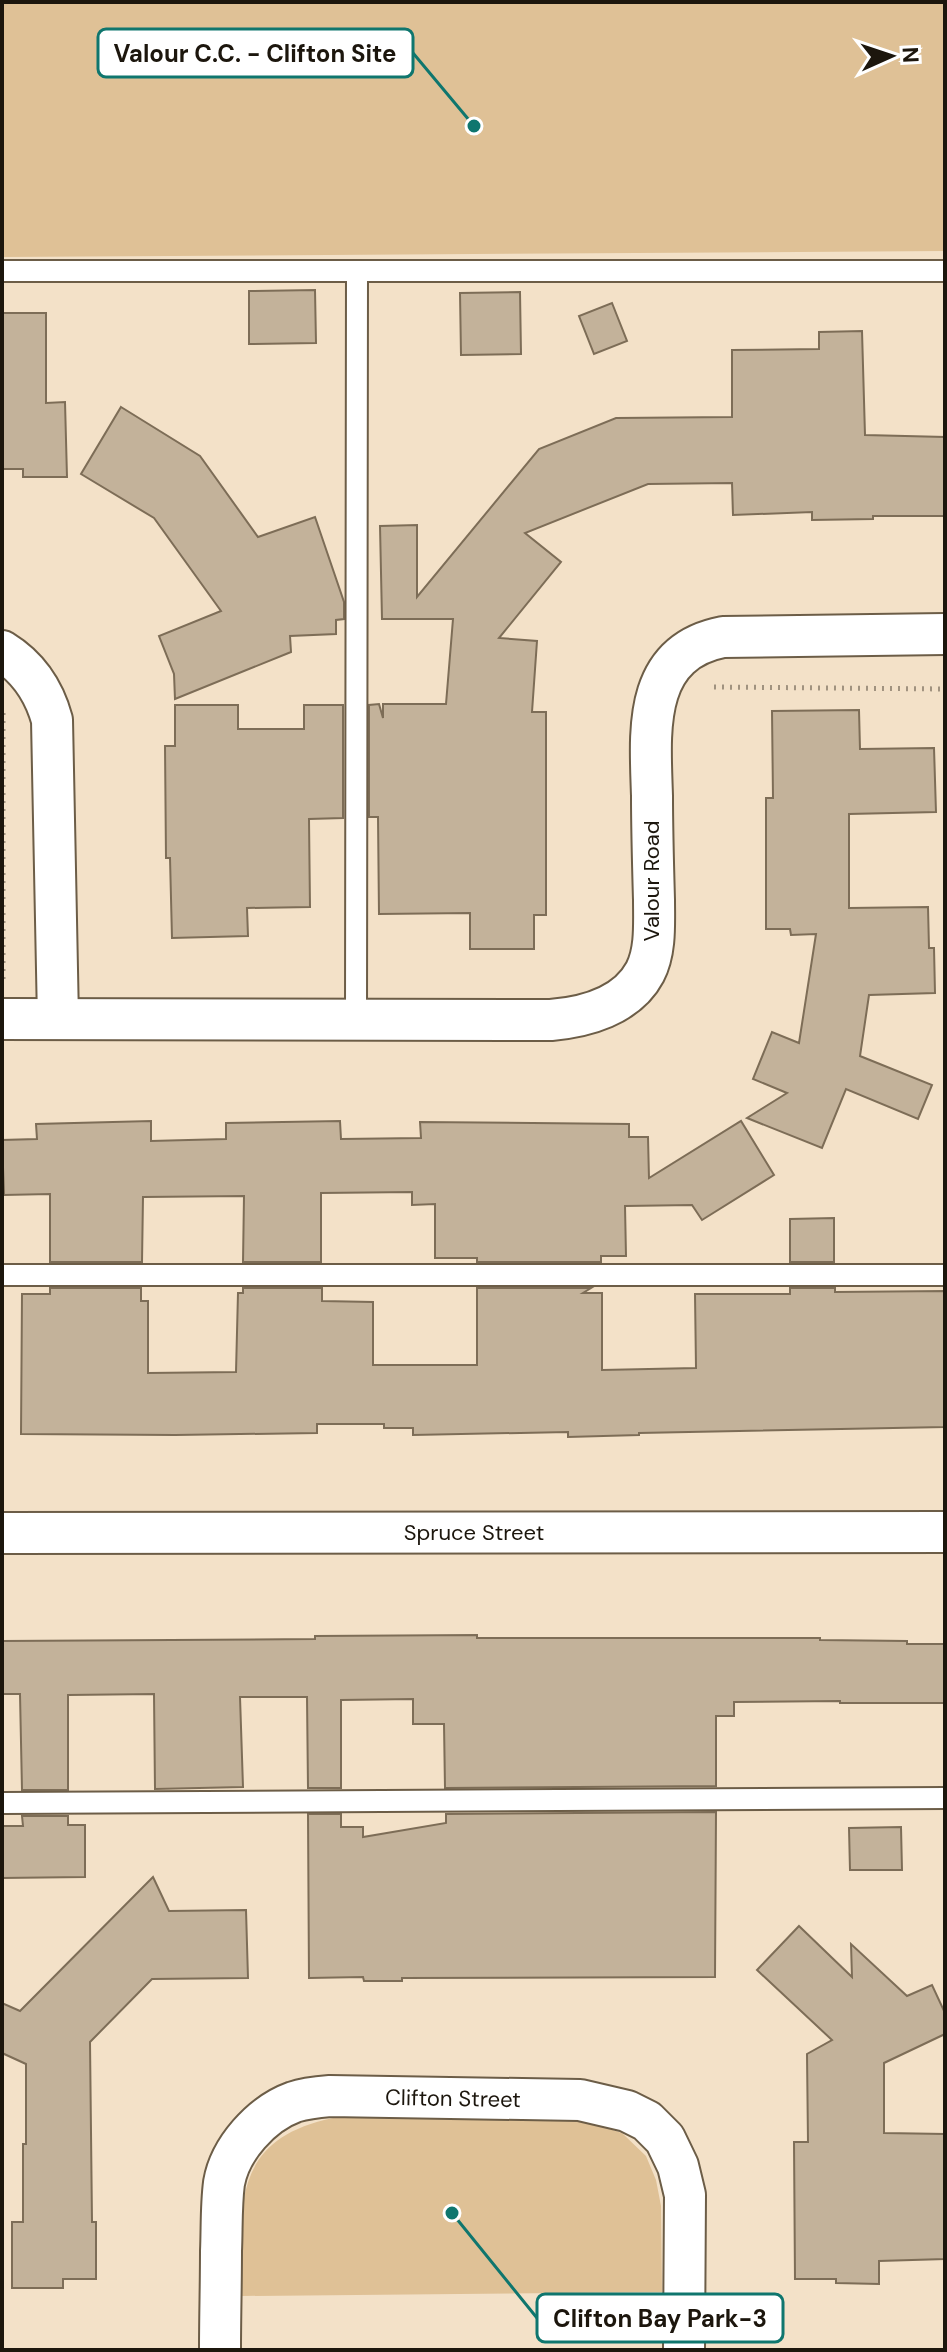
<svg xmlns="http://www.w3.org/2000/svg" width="947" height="2352" viewBox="0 0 947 2352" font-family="'DM Sans',sans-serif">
<rect width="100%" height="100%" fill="#f3e1c8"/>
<g fill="#dfc196">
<polygon points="2,2 945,2 945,251 2,257"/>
<path d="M 333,2118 L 576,2118 L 622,2133 L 646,2156 L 656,2180 L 661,2206 L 662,2292 L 242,2296 C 241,2210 228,2140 333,2118 Z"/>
</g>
<g fill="#c3b29a" stroke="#7d6d57" stroke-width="2">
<polygon points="315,290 316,343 249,344 249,291"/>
<polygon points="520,292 521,354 461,355 460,293"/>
<polygon points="612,303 627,341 594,354 579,316"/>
<polygon points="2,313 46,313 46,403 65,402 67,477 23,477 23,469 2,469"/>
<polygon points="862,331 865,435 945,437 945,516 873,516 873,519 812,520 812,512 733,515 732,483 648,484 525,533 561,562 499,638 537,641 532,712 546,712 546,915 534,915 534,949 470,949 470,913 379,914 378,817 369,817 369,705 379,704 383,718 383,704 446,704 453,619 382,619 380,526 417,525 417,597 539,449 616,418 732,417 732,350 819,349 819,332"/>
<polygon points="121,407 200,456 258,537 315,517 344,602 344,619 336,620 336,634 290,636 291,652 175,699 174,674 159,636 221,611 154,518 81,474"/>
<polygon points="175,705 238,705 238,729 304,729 304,705 343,705 343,818 309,819 310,907 247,908 248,936 172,938 170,858 166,858 165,746 175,746"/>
<polygon points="859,710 860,749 934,748 936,812 849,814 849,908 928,907 929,948 934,948 935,993 869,995 860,1056 932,1085 918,1119 846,1089 822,1148 747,1118 787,1093 753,1079 772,1032 799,1043 816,934 791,935 790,929 766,929 766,798 773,798 772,711"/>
<polygon points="151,1121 151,1141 226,1139 226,1123 340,1121 341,1139 421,1138 420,1122 629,1124 629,1137 648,1137 649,1178 741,1121 774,1175 702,1220 692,1205 625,1206 626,1256 601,1256 601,1262 477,1262 477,1258 435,1258 435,1204 412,1205 412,1192 321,1193 321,1262 243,1262 244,1196 143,1197 142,1262 50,1262 50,1194 4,1195 2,1140 37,1139 36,1124"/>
<polygon points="834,1218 834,1262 790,1262 790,1219"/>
<polygon points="50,1288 141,1288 141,1301 148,1301 148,1373 236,1372 238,1293 243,1293 243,1288 322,1288 322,1301 373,1302 373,1365 477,1365 477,1288 591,1288 583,1293 602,1293 602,1370 696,1368 695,1294 790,1294 790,1288 835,1288 835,1292 945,1291 945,1427 639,1433 639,1435 568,1437 568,1432 413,1435 413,1428 384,1428 384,1424 317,1424 317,1433 175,1435 21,1434 22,1294 50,1294"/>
<polygon points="477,1635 477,1638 820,1638 820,1640 907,1641 907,1644 945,1644 945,1703 840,1703 840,1701 734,1702 734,1716 716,1716 716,1786 445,1788 444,1724 413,1724 413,1699 341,1700 341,1788 308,1788 307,1697 240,1697 243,1787 155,1789 154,1694 68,1695 68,1790 22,1790 20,1694 2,1694 2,1641 315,1639 315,1636"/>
<polygon points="716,1812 715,1977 402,1978 402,1981 364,1981 363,1977 309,1978 308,1814 341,1814 341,1827 363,1827 363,1837 446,1823 446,1814"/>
<polygon points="22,1816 68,1816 68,1825 85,1825 85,1877 2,1878 2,1826 23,1826"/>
<polygon points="901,1827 902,1870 850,1870 849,1828"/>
<polygon points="153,1877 169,1911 246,1910 248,1978 152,1979 90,2042 92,2222 96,2222 96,2279 63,2279 63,2288 12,2288 12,2222 23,2222 23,2144 26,2144 26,2064 2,2053 2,2003 20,2011"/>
<polygon points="799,1926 852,1977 851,1944 907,1996 932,1985 945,2013 945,2034 884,2063 884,2133 945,2134 945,2259 879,2261 879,2284 836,2283 836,2279 795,2279 794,2142 808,2142 807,2054 832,2040 757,1970"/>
</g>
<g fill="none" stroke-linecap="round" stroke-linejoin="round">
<defs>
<g id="service">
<polyline points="2,271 945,271"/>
<polyline points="356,1019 357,271"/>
<polyline points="2,1275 945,1275"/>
<polyline points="2,1803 945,1798"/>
</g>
<g id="minor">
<path d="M 2,651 C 28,667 44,691 52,720 L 58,1019"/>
<path d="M 2,1019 L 551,1020 C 585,1017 627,1006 645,972 C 656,951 654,923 654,900 C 653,865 652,831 652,796 C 650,731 642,653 723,637 L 945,634"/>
<polyline points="2,1533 945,1532"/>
<path d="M 220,2350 C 220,2317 221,2284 221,2251 C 222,2229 221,2206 224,2183 C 230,2149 261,2114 294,2102 C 306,2098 318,2097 330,2096 L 580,2100 L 627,2111 L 647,2121 L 665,2139 L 678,2166 L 685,2195 L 684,2350"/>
</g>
</defs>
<use href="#service" stroke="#6c5d47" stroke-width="24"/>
<use href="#minor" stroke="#6c5d47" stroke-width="44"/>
<g stroke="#a0927f" stroke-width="5" stroke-dasharray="2 6" stroke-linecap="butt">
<polyline points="714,687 945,689"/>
<polyline points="3,713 3,979"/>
</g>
<use href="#service" stroke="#fff" stroke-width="20"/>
<use href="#minor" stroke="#fff" stroke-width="40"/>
</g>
<g text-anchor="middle" stroke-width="7" stroke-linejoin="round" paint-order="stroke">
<g font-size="22" fill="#1c160d" stroke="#fff">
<text transform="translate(651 881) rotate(-90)" y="8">Valour Road</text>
<text x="474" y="1540">Spruce Street</text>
<text transform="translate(453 2098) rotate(1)" y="8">Clifton Street</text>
</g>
</g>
<path fill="none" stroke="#0f766e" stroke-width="3" d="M474 126L413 53M452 2213L537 2318"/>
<g fill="#0f766e" stroke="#fff" stroke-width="3">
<circle cx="474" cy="126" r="8"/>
<circle cx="452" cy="2213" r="8"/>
</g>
<g fill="#fff" stroke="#0f766e" stroke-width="3">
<rect x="98" y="29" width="315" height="48" rx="8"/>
<rect x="537" y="2294" width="246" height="48" rx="8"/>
</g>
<g font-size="24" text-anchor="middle" font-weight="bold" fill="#1c160d">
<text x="255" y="62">Valour C.C. - Clifton Site</text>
<text x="660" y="2327">Clifton Bay Park-3</text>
</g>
<rect width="947" height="2352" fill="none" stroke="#1c160d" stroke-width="8"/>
<g transform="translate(891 56) rotate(87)" stroke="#ffffff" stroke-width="6" paint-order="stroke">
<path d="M0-6L14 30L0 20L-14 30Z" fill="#1c160d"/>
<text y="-12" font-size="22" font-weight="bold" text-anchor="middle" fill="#1c160d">N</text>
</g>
</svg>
